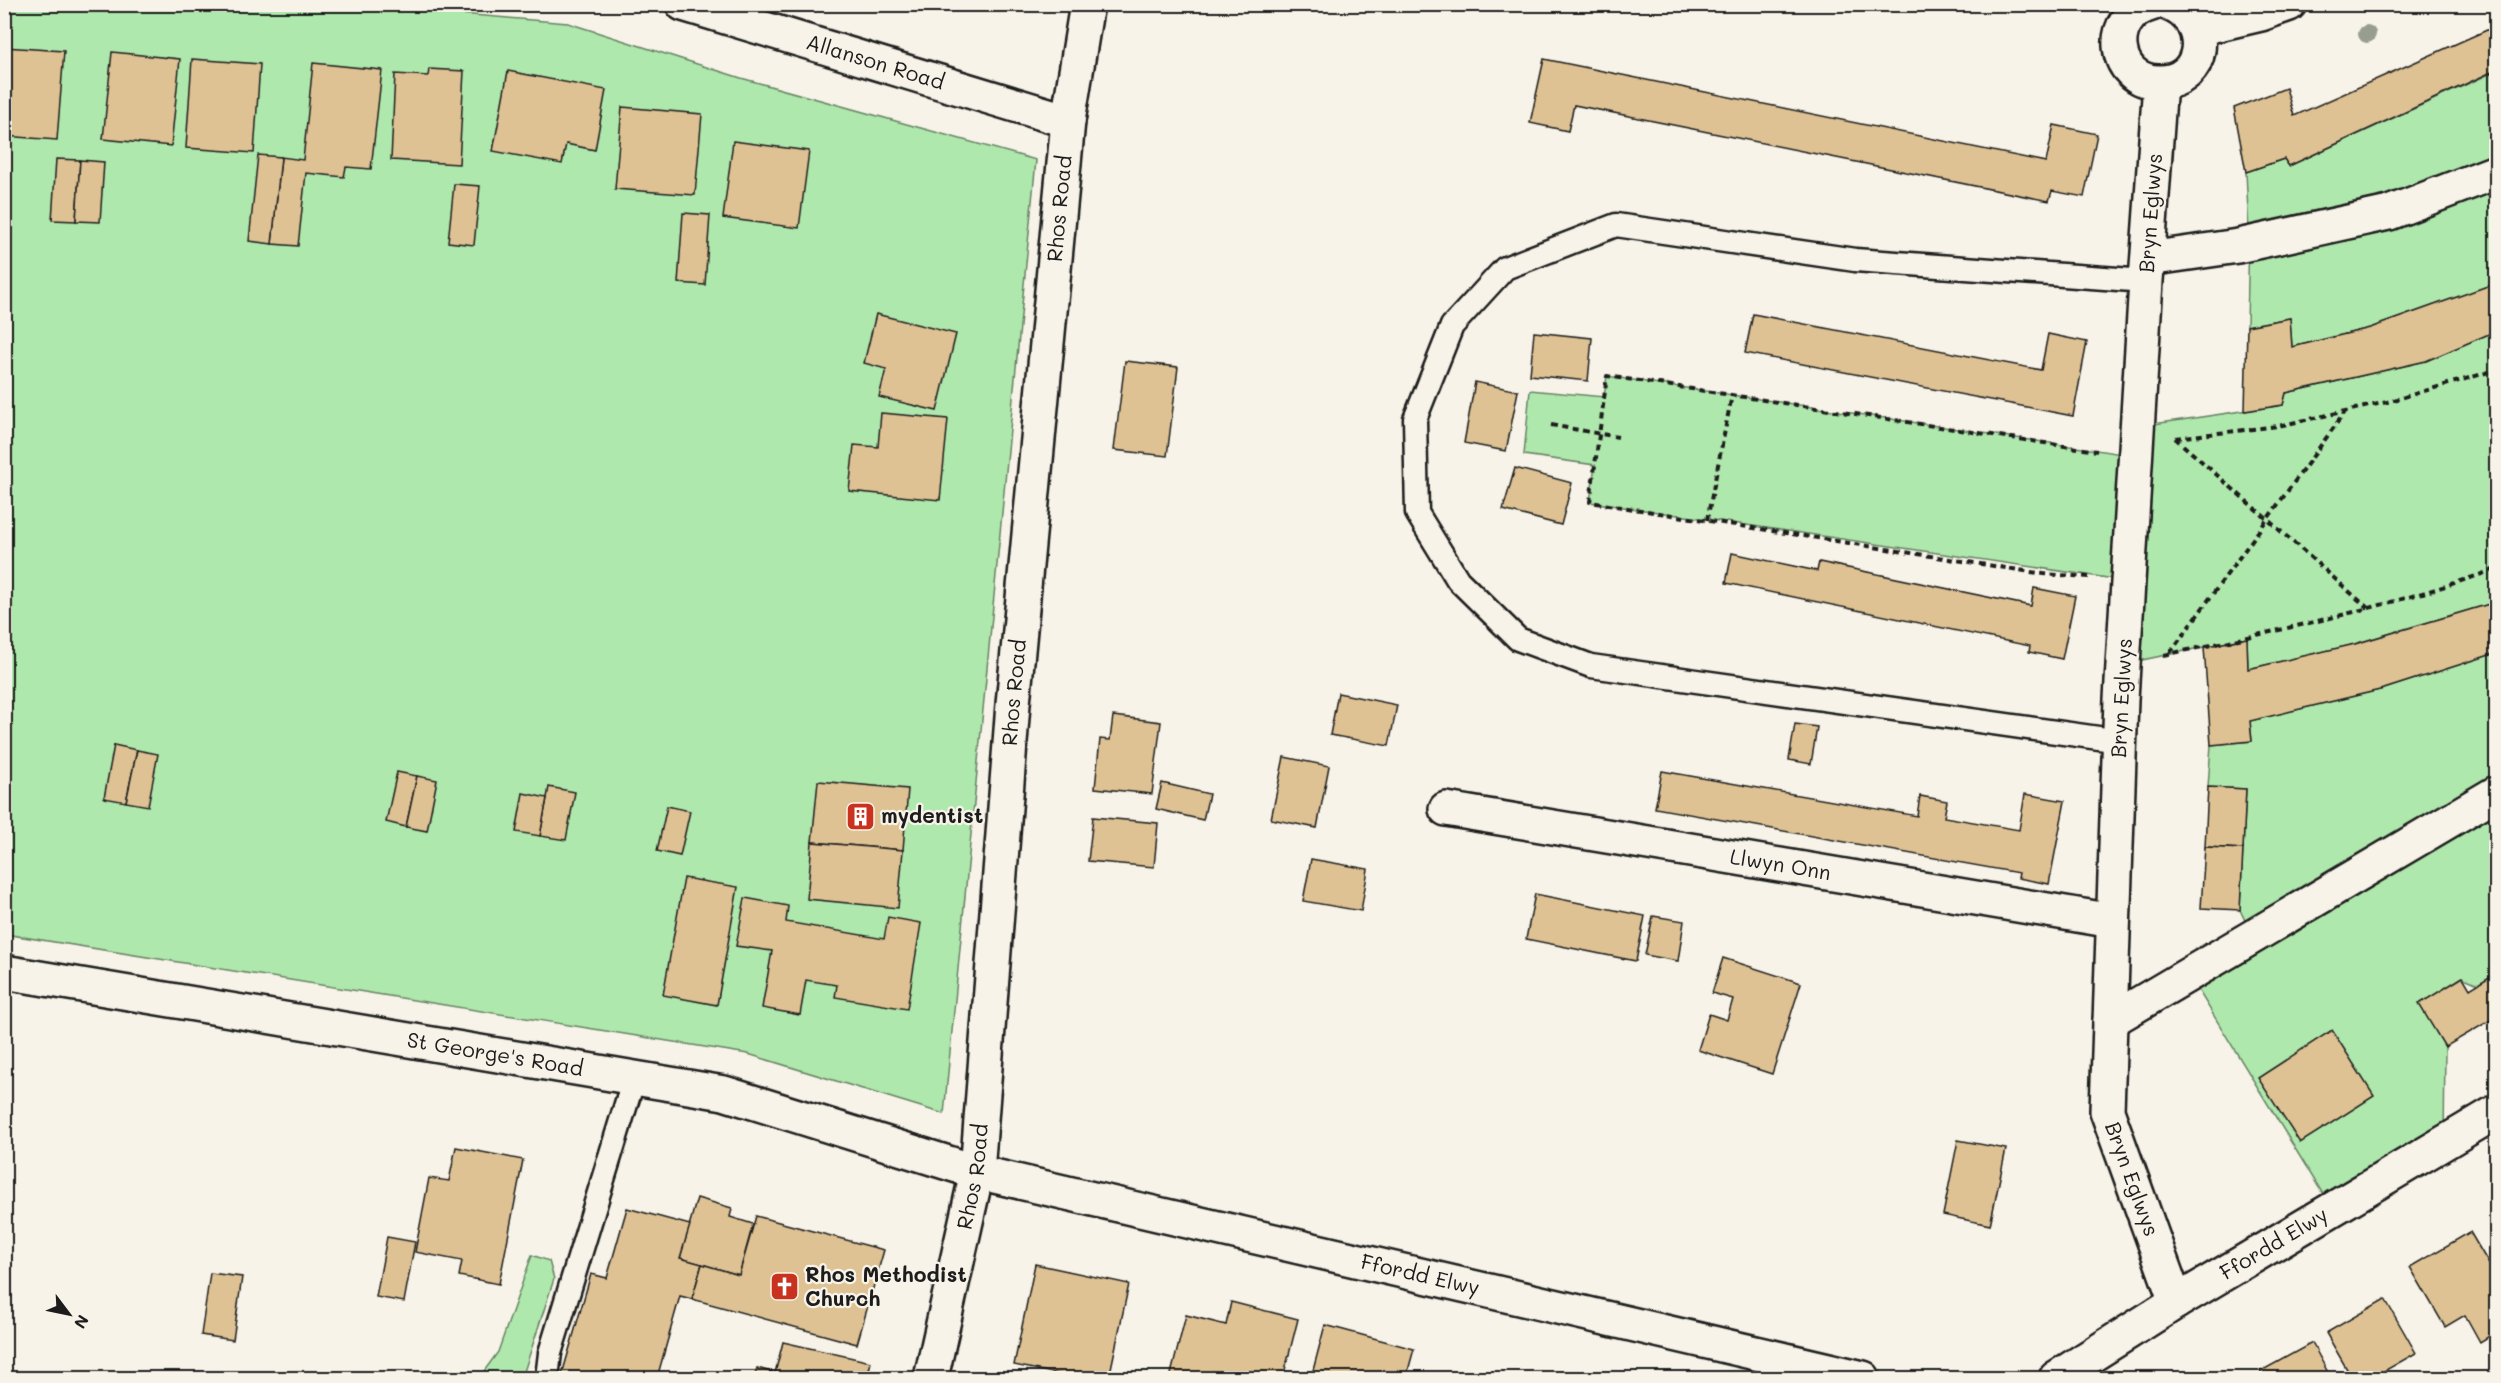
<svg xmlns="http://www.w3.org/2000/svg" width="2501" height="1383" viewBox="0 0 2501 1383" font-family="Mali,sans-serif">
<rect width="100%" height="100%" fill="#f7f3e8"/>
<filter id="ink" filterUnits="userSpaceOnUse"><feTurbulence type="fractalNoise" baseFrequency=".0167" numOctaves="2"/><feDisplacementMap in="SourceGraphic" scale="12" xChannelSelector="R" yChannelSelector="G"/><feConvolveMatrix kernelMatrix="1 2 1 2 8 2 1 2 1" color-interpolation-filters="sRGB"/></filter>
<g filter="url(#ink)">
<g fill="#afe8ad" stroke="#668264" stroke-width="1.5">
<polygon points="341,4 568,23 741,78 1036,160 944,1114 748,1054 5,934 4,5"/>
<polygon points="2496,71 2496,283 2370,328 2292,347 2290,318 2247,326 2249,232 2246,172 2284,159 2289,166"/>
<polygon points="2496,331 2496,602 2347,646 2248,669 2247,638 2123,664 2128,581 1590,502 1595,465 1524,455 1530,390 1604,397 1607,376 2135,456 2147,425 2283,405 2286,393 2426,361"/>
<polygon points="2496,653 2496,973 2478,984 2462,977 2420,1004 2445,1047 2444,1143 2332,1209 2189,975 2253,937 2240,910 2246,789 2208,787 2211,745 2252,741 2250,721 2384,689"/>
<polygon points="532,1255 549,1261 554,1279 522,1378 479,1378 498,1352"/>
</g>
<g fill="#dec293" stroke="#1c1c1c" stroke-width="1.5">
<polygon points="2496,26 2496,70 2289,166 2284,159 2246,172 2234,108 2286,88 2294,116"/>
<polygon points="4,47 64,51 57,140 4,136"/>
<polygon points="112,52 180,59 171,146 103,139"/>
<polygon points="192,59 260,64 254,153 186,148"/>
<polygon points="1544,59 2046,162 2054,125 2097,134 2084,197 2052,191 2049,201 1574,105 1568,131 1530,123"/>
<polygon points="313,63 382,70 371,169 346,167 344,177 306,173 298,246 272,244 281,157 303,160"/>
<polygon points="429,69 464,71 459,164 391,160 395,74 428,76"/>
<polygon points="508,71 606,90 595,150 566,144 562,164 493,151"/>
<polygon points="622,107 702,114 695,195 615,189"/>
<polygon points="733,141 809,151 799,228 723,218"/>
<polygon points="258,155 281,157 272,244 249,241"/>
<polygon points="56,159 80,160 76,221 52,220"/>
<polygon points="80,160 104,162 100,222 76,221"/>
<polygon points="454,184 480,186 474,245 448,242"/>
<polygon points="683,213 710,215 705,285 678,283"/>
<polygon points="2496,283 2496,331 2426,361 2286,393 2283,405 2245,411 2247,326 2290,318 2292,347 2370,328"/>
<polygon points="876,314 956,334 937,411 879,397 886,369 864,363"/>
<polygon points="1753,314 2041,370 2048,334 2087,342 2073,416 1745,353"/>
<polygon points="1534,332 1592,338 1588,381 1530,375"/>
<polygon points="1125,361 1178,367 1167,456 1114,450"/>
<polygon points="1475,382 1518,391 1506,451 1464,443"/>
<polygon points="881,413 948,419 940,500 849,491 854,445 878,447"/>
<polygon points="1515,468 1572,483 1561,525 1503,510"/>
<polygon points="1732,553 1817,571 1819,562 2031,606 2034,588 2075,596 2062,659 2029,652 2030,646 1726,583"/>
<polygon points="2496,602 2496,653 2384,689 2250,721 2252,741 2211,745 2204,647 2247,638 2248,669 2355,644"/>
<polygon points="1338,693 1397,705 1389,746 1330,735"/>
<polygon points="1113,716 1161,722 1152,794 1095,788 1100,739 1110,740"/>
<polygon points="1795,724 1817,727 1811,764 1789,760"/>
<polygon points="114,745 137,750 126,802 104,798"/>
<polygon points="137,750 158,754 148,806 126,802"/>
<polygon points="1284,757 1329,766 1317,828 1271,819"/>
<polygon points="1662,771 1917,816 1920,796 1947,801 1944,817 2019,830 2025,794 2065,801 2049,884 2018,878 2019,873 1655,808"/>
<polygon points="397,772 417,776 406,827 386,822"/>
<polygon points="417,776 437,780 427,831 406,827"/>
<polygon points="818,781 908,789 903,850 812,842"/>
<polygon points="1162,783 1209,794 1203,820 1156,809"/>
<polygon points="549,787 575,792 566,840 540,836"/>
<polygon points="2208,787 2246,789 2243,849 2205,847"/>
<polygon points="523,793 547,798 540,836 516,832"/>
<polygon points="667,806 690,811 680,856 657,851"/>
<polygon points="1093,817 1158,823 1154,867 1088,861"/>
<polygon points="812,842 903,850 898,908 807,899"/>
<polygon points="2205,847 2243,849 2240,910 2201,908"/>
<polygon points="1311,859 1368,869 1361,911 1303,901"/>
<polygon points="684,878 738,887 717,1005 663,995"/>
<polygon points="1535,894 1645,916 1636,961 1526,939"/>
<polygon points="745,898 788,906 786,922 884,939 888,917 921,923 907,1009 835,997 837,985 806,980 800,1015 762,1008 772,951 736,946"/>
<polygon points="1653,916 1684,921 1678,961 1645,955"/>
<polygon points="1723,958 1801,983 1772,1074 1698,1050 1709,1014 1727,1020 1733,999 1712,993"/>
<polygon points="2496,973 2496,1017 2445,1047 2419,1004 2463,977 2470,989"/>
<polygon points="2332,1030 2374,1096 2300,1143 2258,1078"/>
<polygon points="1958,1140 2006,1149 1990,1225 1943,1215"/>
<polygon points="456,1147 523,1160 499,1284 459,1276 462,1261 415,1252 429,1178 449,1181"/>
<polygon points="697,1198 732,1208 730,1217 753,1224 739,1275 680,1258"/>
<polygon points="627,1208 690,1225 680,1258 702,1264 692,1299 680,1296 657,1378 561,1378 591,1274 607,1278"/>
<polygon points="756,1216 884,1250 857,1344 692,1299 702,1264 739,1275"/>
<polygon points="2470,1232 2496,1276 2496,1332 2480,1342 2465,1315 2445,1327 2410,1267"/>
<polygon points="387,1237 415,1242 404,1302 376,1297"/>
<polygon points="1035,1264 1129,1284 1109,1378 1077,1378 1014,1365"/>
<polygon points="210,1273 242,1277 233,1340 201,1335"/>
<polygon points="2385,1299 2416,1353 2372,1378 2352,1378 2326,1333"/>
<polygon points="1231,1302 1298,1319 1283,1378 1170,1378 1186,1315 1226,1325"/>
<polygon points="1325,1325 1414,1349 1406,1378 1311,1378"/>
<polygon points="783,1342 871,1362 867,1378 754,1378 757,1368 775,1373"/>
<polygon points="2312,1343 2331,1378 2265,1378 2261,1371"/>
</g>
<g fill="none" stroke-linecap="round" stroke-linejoin="round">
<defs>
<g id="service">
<polyline points="2120,741 1591,666 1518,639 1458,580 1417,513 1415,419 1452,326 1505,268 1616,225 1855,260 2146,281"/>
<polyline points="547,1378 550,1353 634,1078"/>
</g>
<g id="minor">
<path id="s1" d="M 683,4 L 1068,121"/>
<path d="M 2151,4 C 2105,16 2112,82 2159,82 C 2206,83 2213,20 2169,4"/>
<polyline points="2197,29 2261,14 2289,4"/>
<path id="s2" d="M 2160,83 L 2146,281 L 2121,699 L 2107,1111 L 2176,1302"/>
<polyline points="2148,259 2238,246 2389,213 2496,172"/>
<path id="s3" d="M 1446,809 L 2113,921"/>
<path id="s4" d="M 4,972 L 724,1093 L 977,1172 L 1863,1378"/>
<polyline points="2110,1021 2496,793"/>
<path id="s5" d="M 2056,1378 L 2176,1302 L 2496,1112"/>
</g>
<g id="secondary">
<path id="s6" d="M 931,1378 L 977,1172 L 1013,704 L 1068,121 L 1087,4"/>
</g>
</defs>
<use href="#service" stroke="#1c1c1c" stroke-width="27"/>
<use href="#minor" stroke="#1c1c1c" stroke-width="38"/>
<use href="#secondary" stroke="#1c1c1c" stroke-width="38"/>
<g stroke="#1c1c1c" stroke-width="4" stroke-dasharray="6 4.5" stroke-linecap="butt">
<polyline points="1551,425 1618,437"/>
<polyline points="2175,438 2368,608"/>
<polyline points="2176,438 2278,426 2387,402 2496,370"/>
<polyline points="1707,520 1732,395"/>
<polyline points="2089,577 2044,574 1590,502 1607,376 2097,451"/>
<polyline points="2170,653 2345,412"/>
<path d="M 2164,655 C 2277,631 2387,608 2496,569"/>
</g>
<use href="#service" stroke="#f7f3e8" stroke-width="22"/>
<use href="#minor" stroke="#f7f3e8" stroke-width="33"/>
<use href="#secondary" stroke="#f7f3e8" stroke-width="33"/>
</g>
<circle fill="#979e90" cx="2367" cy="34" r="9"/>
</g>
<defs>
<symbol id="building-square" viewBox="-11 -11 22 22"><rect x="-9" y="-9" width="18" height="18" rx="4" fill="#c8321e" stroke="#f7f3e8"/><path d="M-4-6H4V6H1V3H-1V6H-4ZM-2.5-4.3h1.7v1.8h-1.7ZM.8-4.3h1.7v1.8H.8ZM-2.5-1h1.7V.8h-1.7ZM.8-1h1.7V.8H.8Z" fill="#fff"/></symbol>
<symbol id="church-square" viewBox="-11 -11 22 22"><rect x="-9" y="-9" width="18" height="18" rx="4" fill="#c8321e" stroke="#f7f3e8"/><path d="M-1.2-6h2.4v3.5h3.3v2.4h-3.3V6h-2.4V-.1h-3.3v-2.4h3.3Z" fill="#fff"/></symbol>
</defs>
<g fill-rule="evenodd">
<use href="#building-square" x="844" y="800" width="33" height="33"/>
<use href="#church-square" x="768" y="1270" width="33" height="33"/>
</g>
<g text-anchor="middle" stroke-width="4.5" stroke-linejoin="round" paint-order="stroke">
<g font-size="21" fill="#1c1c1c" stroke="#f7f3e8">
<text dy="7" stroke="none"><textPath href="#s1" startOffset="201">Allanson Road</textPath></text>
<text dy="7" stroke="none"><textPath href="#s6" startOffset="1178">Rhos Road</textPath></text>
<text transform="translate(2151 213) rotate(-86)" y="7">Bryn Eglwys</text>
<text dy="7" stroke="none"><textPath href="#s6" startOffset="692">Rhos Road</textPath></text>
<text transform="translate(2122 698) rotate(-87)" y="7">Bryn Eglwys</text>
<text dy="7" stroke="none"><textPath href="#s3" startOffset="339">Llwyn Onn</textPath></text>
<text dy="7" stroke="none"><textPath href="#s4" startOffset="498">St George's Road</textPath></text>
<text dy="7" stroke="none"><textPath href="#s6" startOffset="206">Rhos Road</textPath></text>
<text dy="7" stroke="none"><textPath href="#s2" startOffset="1102">Bryn Eglwys</textPath></text>
<text dy="7" stroke="none"><textPath href="#s5" startOffset="256">Ffordd Elwy</textPath></text>
<text dy="7" stroke="none"><textPath href="#s4" startOffset="1450">Ffordd Elwy</textPath></text>
</g>
<g font-size="21" font-weight="bold" fill="#1c1c1c" stroke="#f7f3e8" text-anchor="start">
<text x="881" y="823">mydentist</text>
<text x="805" y="1282">Rhos Methodist<tspan x="805" dy="24">Church</tspan></text>
</g>
</g>
<rect width="2501" height="1383" fill="none" stroke="#f7f3e8" stroke-width="24"/>
<rect x="12" y="12" width="2477" height="1359" fill="none" stroke="#1c1c1c" stroke-width="2" filter="url(#ink)"/>
<g transform="translate(69 1314) rotate(122)" stroke="#f7f3e8" stroke-width="4.5" paint-order="stroke">
<path d="M0-4.5L10 22L0 15L-10 22Z" fill="#1c1c1c"/>
<text y="-9" font-size="16" font-weight="bold" text-anchor="middle" fill="#1c1c1c">N</text>
</g>
</svg>
